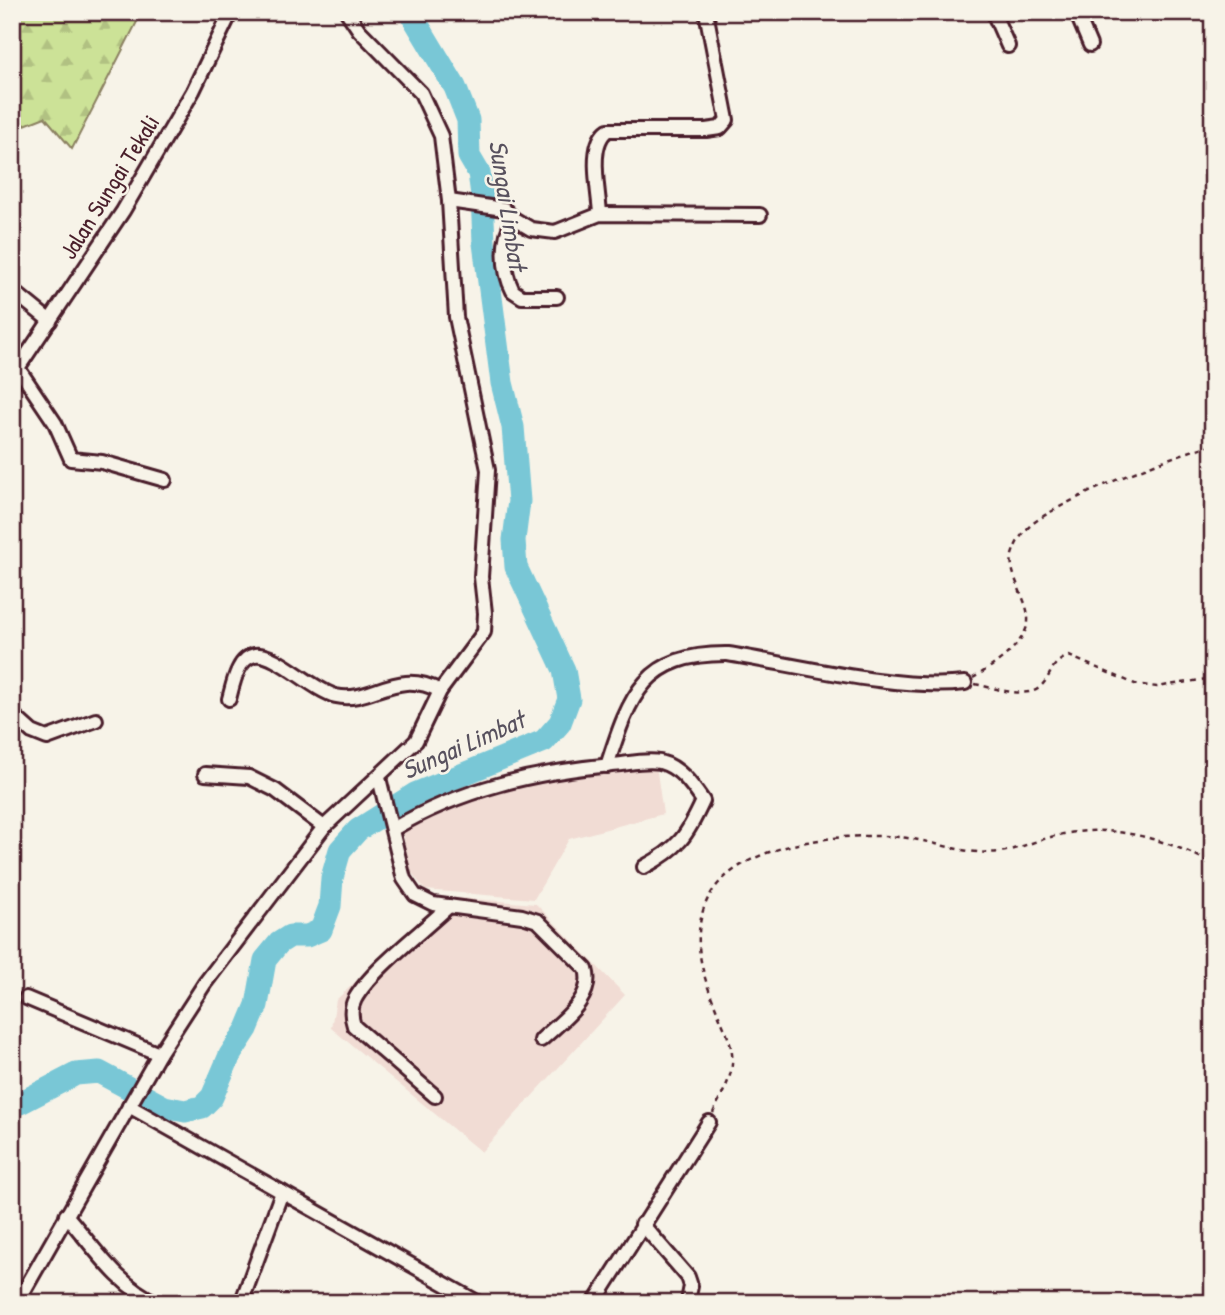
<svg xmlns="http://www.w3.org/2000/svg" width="1225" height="1315" viewBox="0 0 1225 1315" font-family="'Patrick Hand',sans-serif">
<defs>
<pattern id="forest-firs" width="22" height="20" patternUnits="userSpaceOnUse" patternTransform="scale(1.75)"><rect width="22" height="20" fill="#cce297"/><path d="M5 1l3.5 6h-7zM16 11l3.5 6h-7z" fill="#b1c182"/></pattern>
</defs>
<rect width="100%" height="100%" fill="#f7f3e8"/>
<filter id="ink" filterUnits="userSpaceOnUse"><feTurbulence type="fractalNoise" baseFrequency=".0143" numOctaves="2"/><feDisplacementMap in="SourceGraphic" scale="14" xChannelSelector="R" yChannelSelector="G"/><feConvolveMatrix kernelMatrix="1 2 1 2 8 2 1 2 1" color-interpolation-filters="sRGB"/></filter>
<g filter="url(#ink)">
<g fill="#f1dcd4">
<polygon points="656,765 663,814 569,839 534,899 425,890 408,868 403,831 472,796 552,778"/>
<polygon points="446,897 536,904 625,995 481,1152 331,1028 336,1000"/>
</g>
<polygon fill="url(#forest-firs)" stroke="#8b8061" stroke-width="2" points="12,12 142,12 72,149 45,117 12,130"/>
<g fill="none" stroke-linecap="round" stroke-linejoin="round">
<polyline stroke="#79c7d6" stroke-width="23" points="12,1102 20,1103 76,1074 99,1072 164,1107 185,1111 202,1107 212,1097 230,1055 247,1029 257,1005 265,960 279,943 290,936 307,936 321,930 330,906 332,878 340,850 358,830 415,794 544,741 560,723 569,699 564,670 516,567 514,540 519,501 513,427 502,383 484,243 482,195 479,173 469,156 468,120 455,87 410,12"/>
<defs>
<g id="minor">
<polyline points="993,12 1008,46"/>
<polyline points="1076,12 1090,45"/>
<polyline points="449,201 504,209 514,219 531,229 555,232 600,214 760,215"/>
<path d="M 600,214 C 599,191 587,144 608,130 L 706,130 L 720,128 L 727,120 L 706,12"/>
<path d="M 514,219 C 501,238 502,270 513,291 L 522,297 L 557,297"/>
<polyline points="12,290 50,321"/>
<polyline points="18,368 55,423 71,459 102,462 165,480"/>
<polyline points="12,377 123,211 193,91 231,12"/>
<path d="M 229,699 C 233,685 237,658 255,655 C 276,652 312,690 336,696 C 372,704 396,667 440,691"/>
<polyline points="12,714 32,732 47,738 96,720"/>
<path d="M 607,766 C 630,694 645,653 728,654 C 797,665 898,691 965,683"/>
<polyline points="205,774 249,777 275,790 324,827"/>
<path d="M 379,778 L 404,879 L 415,895 L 433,904 L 522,916 L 538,921 L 586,969 C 595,999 561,1021 541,1040"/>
<path d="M 393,829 C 461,789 534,772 612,765 C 627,764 645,759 660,762 C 680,767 692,785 703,801 C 687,836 679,848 644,867"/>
<polyline points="26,998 159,1054"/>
<path d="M 435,1096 L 354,1026 C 351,1017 350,1008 355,999 C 371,970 423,931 449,906"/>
<polyline points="129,1106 479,1303"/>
<path d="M 66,1215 C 94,1247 118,1286 157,1303"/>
<polyline points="642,1224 688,1277 691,1286 688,1301"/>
<polyline points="243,1298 282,1192"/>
<polyline points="17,1303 159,1054 205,983 324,827 416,741 440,691 484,632 485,613 481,577 488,470 456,317 449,201 441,136 421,93 359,30 347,12"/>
<polyline points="594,1303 709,1122"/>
</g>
</defs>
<use href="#minor" stroke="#4a1f2b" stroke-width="18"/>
<g stroke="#4a1f2b" stroke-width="2.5" stroke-dasharray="5 5" stroke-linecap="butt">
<path d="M 973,678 C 993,666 1024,646 1028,622 C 1029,609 1022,597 1018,586 C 1014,576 1010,565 1012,555 C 1016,542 1022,533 1032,524 C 1063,500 1174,453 1213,445"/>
<path d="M 975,684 C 991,687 1027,700 1040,687 C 1054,674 1048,664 1069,656 L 1135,684 L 1157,687 L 1213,678"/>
<path d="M 713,1113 C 720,1097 731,1081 732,1064 C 734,1048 726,1032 720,1018 C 705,982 690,944 705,905 C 729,843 842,832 899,837 C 932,840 966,856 999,852 C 1017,850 1036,840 1055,836 C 1109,822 1165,838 1213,864"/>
</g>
<use href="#minor" stroke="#f7f3e8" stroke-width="12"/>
</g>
</g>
<g text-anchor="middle" stroke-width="5" stroke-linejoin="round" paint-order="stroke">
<g font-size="24" fill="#4a1f2b" stroke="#f7f3e8">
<text transform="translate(110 187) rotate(-58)" y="8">Jalan Sungai Tekali</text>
</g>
<g font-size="26" font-style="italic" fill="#58515e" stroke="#f7f3e8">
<text transform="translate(508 205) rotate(81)" y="9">Sungai Limbat</text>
<text transform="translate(463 745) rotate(-24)" y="9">Sungai Limbat</text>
</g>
</g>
<rect width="1225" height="1315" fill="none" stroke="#f7f3e8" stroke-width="42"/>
<rect x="21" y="21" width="1183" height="1273" fill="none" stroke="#4a1f2b" stroke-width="2.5" filter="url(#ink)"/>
</svg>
